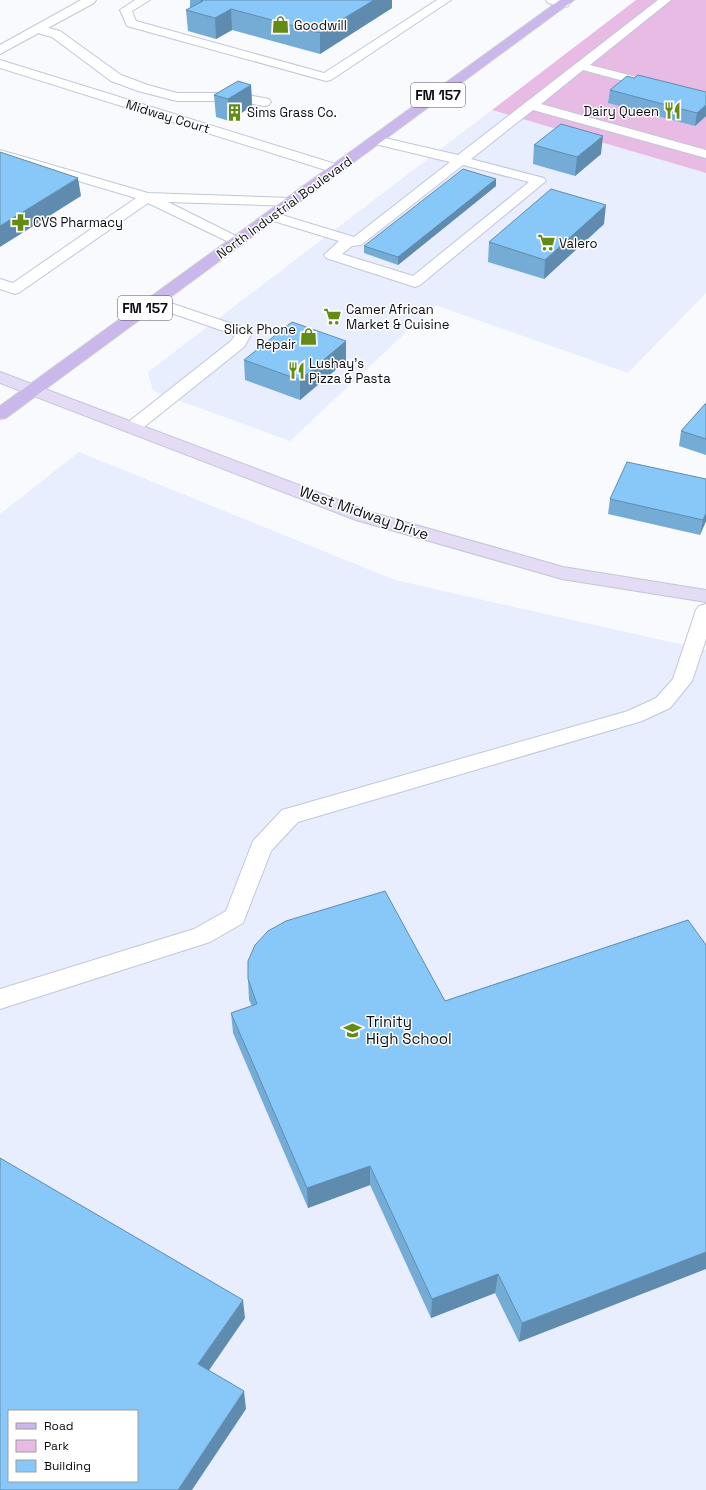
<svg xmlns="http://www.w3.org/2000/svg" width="706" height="1490" viewBox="0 0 706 1490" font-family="'Space Grotesk',sans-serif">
<rect width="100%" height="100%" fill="#f8fafe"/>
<g fill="#e9eefe" fill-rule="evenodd">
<polygon points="492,110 706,173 706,293 628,373 435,305 290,441 153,391 148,372"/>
<path d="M 79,452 L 395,580 L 706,650 L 706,1490 L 0,1490 L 0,514 ZM 9,1411 L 137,1411 L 137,1481 L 9,1481 Z"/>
</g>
<polygon fill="#e7bbe4" points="636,0 706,0 706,173 492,110"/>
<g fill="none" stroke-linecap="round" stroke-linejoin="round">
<defs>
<g id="lane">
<polygon points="135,0 150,0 132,11 136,21 324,73 437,0 451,0 331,80 326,81 127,26 120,10"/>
<polygon points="546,0 566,0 570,3 568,6 564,7 548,3"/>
<path d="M 658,0 L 671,0 L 590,65 L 706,95 L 706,103 L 583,70 L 541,104 L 706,150 L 706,158 L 533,110 L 471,159 L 544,178 L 546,181 L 420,285 L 415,287 L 326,258 L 324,255 L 339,241 L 267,219 L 265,216 L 267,213 L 272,212 L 354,237 L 450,162 L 371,143 L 369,140 L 371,137 L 376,136 L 458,155 ZM 463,165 L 529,182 L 413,276 L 342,254 L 352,246 L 361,245 Z"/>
<polygon points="38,25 60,31 121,75 148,85 177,93 237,93 269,99 271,102 269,105 264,106 237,101 177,101 138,91 111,81 52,37 34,32 32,29 34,26"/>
<polygon points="0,150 148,193 291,198 296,199 298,202 296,205 291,206 168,202 242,239 244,242 242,245 237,246 148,203 20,292 15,294 0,289 0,279 13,283 136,198 0,158"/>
<polygon points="153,297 250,330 252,333 244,347 139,431 133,432 127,431 124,427 127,423 231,341 235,335 148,305 145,302 148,299"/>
<polygon points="706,604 706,639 692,681 670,708 642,721 298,822 271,851 243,923 210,942 0,1009 0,989 194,929 226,911 253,841 282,810 628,711 656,698 673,679 696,610 699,606"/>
</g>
<g id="street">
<polygon points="81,0 96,0 94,3 0,54 0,45"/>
<polygon points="0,60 342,166 344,169 342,172 337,173 332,172 0,68"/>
</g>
<polygon id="secondary" points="0,372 370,512 563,567 706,590 706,602 562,579 356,520 0,383"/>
<polygon id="primary" points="560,0 574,0 6,418 0,419 0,406"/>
</defs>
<use href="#lane" stroke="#c0c7d9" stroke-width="2"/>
<use href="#street" stroke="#c0c7d9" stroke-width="2"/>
<use href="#secondary" stroke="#c0c7d9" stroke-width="2"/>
<use href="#primary" stroke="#d3d3d4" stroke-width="2"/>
<use href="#lane" fill="#fff" fill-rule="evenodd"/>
<use href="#street" fill="#fff" fill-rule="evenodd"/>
<use href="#secondary" fill="#e4dbf5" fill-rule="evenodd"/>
<use href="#primary" fill="#cab7eb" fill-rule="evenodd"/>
</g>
<g fill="#75acd6">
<polygon points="190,0 392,0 392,8 320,54 232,30 216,39 188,31 186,10 190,8"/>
<polygon points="634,78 706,92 706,116 695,126 608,103 610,90"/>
<polygon points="251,85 252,106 229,121 216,117 214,95"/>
<polygon points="534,145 601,154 575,176 533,164"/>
<polygon points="496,179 496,186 398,265 364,253 364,246"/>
<polygon points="604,224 544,279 488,262 489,242"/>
<polygon points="346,341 346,361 300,400 245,380 244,360"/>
<polygon points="706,403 706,455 679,446 681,431"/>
<polygon points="706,479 706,521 700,535 608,514 610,499"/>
<polygon points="688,920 519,1342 495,1293 431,1318 370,1185 308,1208 233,1033 231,1013 252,1006 249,1000 248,979 445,1001"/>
</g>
<g fill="#5f8cae">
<polygon points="374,0 392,0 392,8 320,54 320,33"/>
<polygon points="231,9 232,30 216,39 215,18"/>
<polygon points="251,85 252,106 229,121 228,99"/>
<polygon points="706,105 706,116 695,126 697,113"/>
<polygon points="603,136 601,154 575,176 577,157"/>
<polygon points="78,178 81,196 0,247 0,226"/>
<polygon points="496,179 496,186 398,265 398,257"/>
<polygon points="606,205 604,224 544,279 545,260"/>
<polygon points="346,341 346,361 300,400 300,380"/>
<polygon points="706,513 706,521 700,535 703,520"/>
<polygon points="370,1166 370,1185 308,1208 307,1188"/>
<polygon points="706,1252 706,1269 519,1342 522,1323"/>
<polygon points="498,1274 495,1293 431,1318 432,1299"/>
<polygon points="243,1300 245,1318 201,1382 198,1364"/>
<polygon points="244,1391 246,1409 192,1490 178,1490"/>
</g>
<g fill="#88c8f9" stroke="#5f8cae" fill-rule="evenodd">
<polygon points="200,0 374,0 320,33 231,9 215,18 186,10 203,1"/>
<polygon points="638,75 706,92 706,105 697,113 610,90 627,76 634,78"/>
<polygon points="238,81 251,85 228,99 214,95"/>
<polygon points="561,124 603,136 577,157 534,145"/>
<polygon points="0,152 78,178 0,226"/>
<polygon points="463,169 496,179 398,257 364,246"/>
<polygon points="551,189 606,205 545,260 489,242"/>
<polygon points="292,322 346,341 300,380 244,360"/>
<polygon points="706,403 706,439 681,431"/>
<polygon points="627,462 706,479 706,513 703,520 610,499"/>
<polygon points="385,891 445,1001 688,920 706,945 706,1252 522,1323 498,1274 432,1299 370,1166 307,1188 231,1013 257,1004 248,979 248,961 255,945 268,931 286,921"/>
<path d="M 0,1158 L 243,1300 L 198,1364 L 244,1391 L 178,1490 L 0,1490 ZM 9,1411 L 137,1411 L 137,1481 L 9,1481 Z"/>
</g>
<defs>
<symbol id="shop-bare" viewBox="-9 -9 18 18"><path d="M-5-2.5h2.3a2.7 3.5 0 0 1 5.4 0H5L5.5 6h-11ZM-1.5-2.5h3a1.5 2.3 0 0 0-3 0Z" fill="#648b15" stroke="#fff" stroke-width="2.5" paint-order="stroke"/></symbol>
<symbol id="restaurant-bare" viewBox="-9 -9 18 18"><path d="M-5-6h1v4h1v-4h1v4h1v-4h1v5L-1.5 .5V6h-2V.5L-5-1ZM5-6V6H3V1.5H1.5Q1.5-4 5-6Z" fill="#648b15" stroke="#fff" stroke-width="2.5" paint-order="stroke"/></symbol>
<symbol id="building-bare" viewBox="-9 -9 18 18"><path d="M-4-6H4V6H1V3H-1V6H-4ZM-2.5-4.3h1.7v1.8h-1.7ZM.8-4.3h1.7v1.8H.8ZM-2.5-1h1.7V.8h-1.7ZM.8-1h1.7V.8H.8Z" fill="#648b15" stroke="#fff" stroke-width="2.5" paint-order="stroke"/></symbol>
<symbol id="pharmacy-bare" viewBox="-9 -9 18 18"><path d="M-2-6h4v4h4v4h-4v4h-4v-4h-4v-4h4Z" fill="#648b15" stroke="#fff" stroke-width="2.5" paint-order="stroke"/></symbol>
<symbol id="supermarket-bare" viewBox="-9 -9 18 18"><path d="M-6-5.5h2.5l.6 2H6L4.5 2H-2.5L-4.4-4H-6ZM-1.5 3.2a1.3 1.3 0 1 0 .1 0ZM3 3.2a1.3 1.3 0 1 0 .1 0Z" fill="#648b15" stroke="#fff" stroke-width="2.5" paint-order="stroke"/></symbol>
<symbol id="school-bare" viewBox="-9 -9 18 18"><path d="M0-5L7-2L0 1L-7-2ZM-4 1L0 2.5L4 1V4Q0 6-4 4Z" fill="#648b15" stroke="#fff" stroke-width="2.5" paint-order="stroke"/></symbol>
</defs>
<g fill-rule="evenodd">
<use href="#shop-bare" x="268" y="12" width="25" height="25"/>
<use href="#restaurant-bare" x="660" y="98" width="25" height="25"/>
<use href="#building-bare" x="222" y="100" width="25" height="25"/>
<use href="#pharmacy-bare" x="8" y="210" width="25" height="25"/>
<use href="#supermarket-bare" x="534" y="230" width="25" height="25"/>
<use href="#supermarket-bare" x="320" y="304" width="25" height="25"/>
<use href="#shop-bare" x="296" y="324" width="25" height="25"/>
<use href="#restaurant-bare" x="284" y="358" width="25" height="25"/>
<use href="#school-bare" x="340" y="1018" width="25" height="25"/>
</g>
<g text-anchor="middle" stroke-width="3" stroke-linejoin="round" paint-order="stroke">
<g font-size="13" fill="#0a0c12" stroke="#fff" text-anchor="start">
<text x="294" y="30">Goodwill</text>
<text x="659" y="116" text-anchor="end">Dairy Queen</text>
<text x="247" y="117">Sims Grass Co.</text>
<text x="33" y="227">CVS Pharmacy</text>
<text x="559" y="248">Valero</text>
<text x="346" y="314">Camer African<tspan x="346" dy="15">Market &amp; Cuisine</tspan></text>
<text x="296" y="334" text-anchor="end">Slick Phone<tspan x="296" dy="15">Repair</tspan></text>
<text x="309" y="368">Lushay's<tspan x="309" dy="15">Pizza &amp; Pasta</tspan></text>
</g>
<g font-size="13" fill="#0a0c12" stroke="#fff">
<text transform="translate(168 116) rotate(17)" y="5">Midway Court</text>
<text transform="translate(284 207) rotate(-36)" y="5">North Industrial Boulevard</text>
</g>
<g fill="#fff" stroke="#545559" stroke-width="1">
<rect x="411" y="83" width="54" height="24" rx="3"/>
<rect x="118" y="296" width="54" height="24" rx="3"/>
</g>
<g font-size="14" font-weight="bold" fill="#0a0c12">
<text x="438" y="100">FM 157</text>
<text x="145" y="313">FM 157</text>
</g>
<g font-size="15" fill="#0a0c12" stroke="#fff">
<text transform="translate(364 513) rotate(19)" y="5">West Midway Drive</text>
</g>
<g font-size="15" fill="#0a0c12" stroke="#fff" text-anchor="start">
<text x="366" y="1027">Trinity<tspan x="366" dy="17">High School</tspan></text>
</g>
</g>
<rect x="8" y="1410" width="130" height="72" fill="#ffffff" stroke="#9d9ea0"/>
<rect x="16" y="1423" width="20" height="6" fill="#cab7eb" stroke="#9d9ea0"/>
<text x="44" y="1430" font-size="12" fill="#0a0c12">Road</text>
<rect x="16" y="1440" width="20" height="12" fill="#e7bbe4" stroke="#9d9ea0"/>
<text x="44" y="1450" font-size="12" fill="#0a0c12">Park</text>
<rect x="16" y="1460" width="20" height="12" fill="#88c8f9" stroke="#9d9ea0"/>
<text x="44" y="1470" font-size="12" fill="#0a0c12">Building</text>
</svg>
